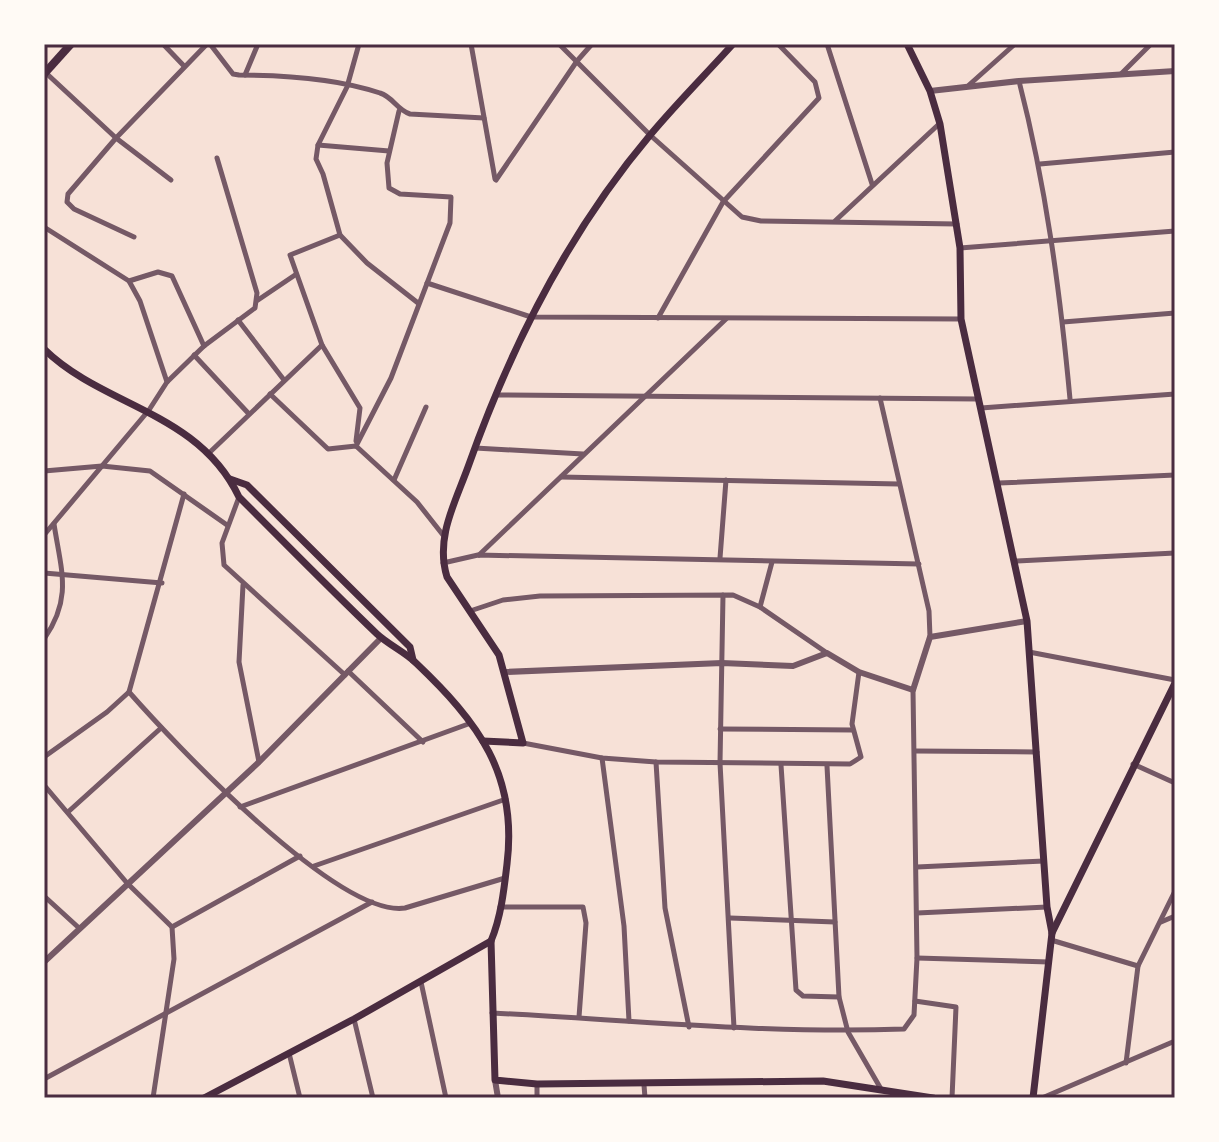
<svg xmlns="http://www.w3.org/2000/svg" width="1219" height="1142" viewBox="0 0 1219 1142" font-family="'PT Serif',serif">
<rect width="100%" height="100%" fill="#f7e1d7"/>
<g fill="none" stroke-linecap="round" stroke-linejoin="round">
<g stroke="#755966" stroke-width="5">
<polyline points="163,44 184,66"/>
<path d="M 210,44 L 233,74 L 239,75 C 286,75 336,78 380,93 C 393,97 397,110 410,114 L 484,118"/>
<polyline points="359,44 347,87 318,145 316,159 323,174 340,235 367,263 418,303"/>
<polyline points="471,44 495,179"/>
<polyline points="559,44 650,135 742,217 761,221 957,224"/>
<polyline points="827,44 872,184"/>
<polyline points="46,73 116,138 171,180"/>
<polyline points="1121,74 1151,44"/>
<polyline points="245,75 258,44"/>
<path d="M 1019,81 C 1046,186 1060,291 1070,399"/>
<polyline points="969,85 1015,44"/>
<polyline points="318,145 389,151"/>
<polyline points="1040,164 1175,152"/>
<polyline points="496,180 577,61 592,44"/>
<polyline points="835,221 939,124"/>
<polyline points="44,227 129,281 140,301 167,382"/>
<polyline points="340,235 290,255 322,345 360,408 356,441"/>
<polyline points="134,237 74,209 67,202 68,194 116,138 207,44"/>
<polyline points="960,248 1175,231"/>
<polyline points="129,281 158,272 172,276 204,346"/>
<polyline points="427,283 531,317 961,319"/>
<polyline points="258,300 295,275"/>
<polyline points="658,318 723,202 819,98 815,82 778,44"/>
<polyline points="238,320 284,380"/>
<polyline points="1063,322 1175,313"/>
<polyline points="194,355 249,414"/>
<polyline points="270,394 328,449 356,446 417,502 443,535"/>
<polyline points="496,395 978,399"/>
<polyline points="880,398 929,611 930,637"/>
<polyline points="981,408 1175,394"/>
<polyline points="356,446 391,378 450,223 451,197 400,194 389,188 387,163 399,111"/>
<polyline points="475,448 583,454"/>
<polyline points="208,454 322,345"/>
<polyline points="44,471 102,466 150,471 227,525"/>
<polyline points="561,477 899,484"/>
<polyline points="394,480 426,407"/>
<polyline points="999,483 1175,475"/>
<polyline points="239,497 222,543 224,565 345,675"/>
<polyline points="44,535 149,410 167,382 204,346 255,308 257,293 217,158"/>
<polyline points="479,555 726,319"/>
<polyline points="720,558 726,480"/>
<polyline points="1017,561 1175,553"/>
<polyline points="443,563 478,555 919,564"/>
<polyline points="44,573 162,583"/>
<polyline points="243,585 239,662 259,762"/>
<polyline points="723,595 720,763 734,1028"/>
<polyline points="760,607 772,562"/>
<polyline points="473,610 503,600 540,596 733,595 760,607 827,653"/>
<path d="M 44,639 C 73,598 61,570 54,524"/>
<polyline points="1029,652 1175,680"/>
<polyline points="348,671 423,742"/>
<path d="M 129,692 C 173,742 338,918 405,908 L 505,878"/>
<polyline points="720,729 852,730"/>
<polyline points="523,743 602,758 656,762 850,764 861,757 852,724 859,672"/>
<polyline points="915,751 1037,752"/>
<polyline points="44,757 107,712 129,692 184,494"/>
<polyline points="602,758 624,926 629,1021"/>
<polyline points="656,762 665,908 689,1027"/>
<polyline points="1133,764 1175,783"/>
<polyline points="781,765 796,990 803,996 839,997"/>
<polyline points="827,766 839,997 848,1032 881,1089"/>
<polyline points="44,785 127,883 172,927 174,959 153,1098"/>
<polyline points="240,807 471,723"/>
<polyline points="68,812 161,728"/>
<polyline points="314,866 506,799"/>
<polyline points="917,867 1044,861"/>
<polyline points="44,896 79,928"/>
<polyline points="500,907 583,907 586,923 579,1017"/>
<polyline points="917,913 1047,907"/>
<polyline points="730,918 835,922"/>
<polyline points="1161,922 1175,916"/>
<polyline points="172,927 300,856"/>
<polyline points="1051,940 1138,966"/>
<polyline points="917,958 1049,962"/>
<polyline points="421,982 446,1098"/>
<polyline points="915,1001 956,1007 952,1098"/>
<path d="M 492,1013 C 630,1020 766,1034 904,1029 L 914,1015 L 917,958 L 913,690"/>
<polyline points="354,1019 373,1098"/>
<polyline points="289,1053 300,1098"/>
<polyline points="1126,1063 1138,966 1175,891"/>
<polyline points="44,1079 372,902"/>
<polyline points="644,1085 645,1098"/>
<polyline points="537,1098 537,1084"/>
<polyline points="1042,1098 1175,1041"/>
</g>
<g stroke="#755966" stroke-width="6">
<polyline points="930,91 1019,81 1175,71"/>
<polyline points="505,672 722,663 793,666 827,653 859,672 913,690 930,637 1027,621"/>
<polyline points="44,962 259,762 381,638"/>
<polyline points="495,1080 498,1098"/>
</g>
<g stroke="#4a2c40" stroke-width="7">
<polyline points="907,44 930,91 940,124 960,248 961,319 1027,621 1047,907 1052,933 1033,1098"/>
<path d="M 44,349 C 103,407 198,411 239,497 C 285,543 330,589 377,634 C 389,645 405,652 416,663 C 478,722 518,774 507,864 C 504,890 501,917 491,941 L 495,1080 L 537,1084 L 823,1081 L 933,1098"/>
<polyline points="230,479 247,485 410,647 413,660"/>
<path d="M 483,741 L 523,743 L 499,655 L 447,577 C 435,538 455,503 468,467 C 510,348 570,230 651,134 C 677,103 706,74 733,44"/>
<polyline points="1052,933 1175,683"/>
<polyline points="204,1098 354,1019 491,941"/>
</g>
<polyline stroke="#4a2c40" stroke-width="8" points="44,74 71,44"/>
</g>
<rect width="1219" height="1142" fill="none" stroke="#fffaf5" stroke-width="92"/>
<rect x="46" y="46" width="1127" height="1050" fill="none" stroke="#4a2c40" stroke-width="3"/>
</svg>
